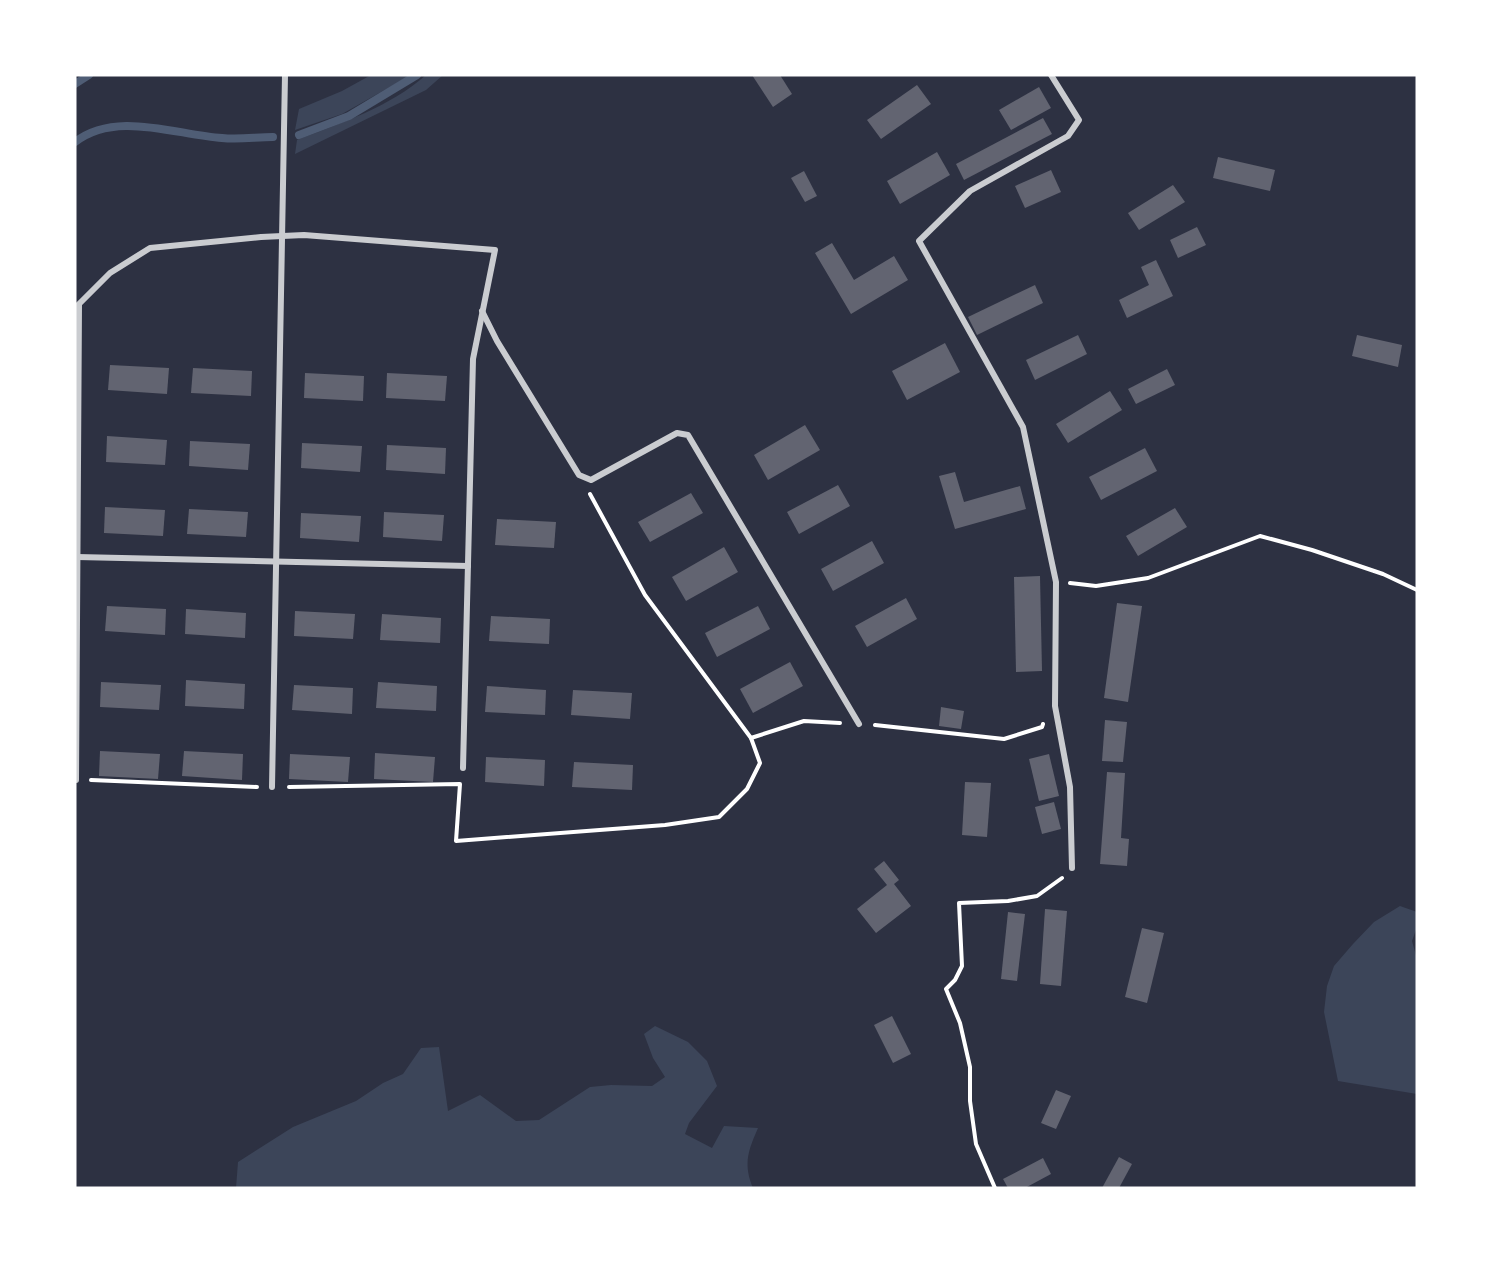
<svg xmlns="http://www.w3.org/2000/svg" width="1492" height="1263" viewBox="0 0 1492 1263" font-family="'Sofia Sans Condensed',sans-serif">
<rect width="100%" height="100%" fill="#2d3142"/>
<g fill="#3c4559">
<polygon points="371,75 411,75 342,114 295,130 299,109 342,91"/>
<path d="M 426,75 L 443,75 L 426,90 L 295,154 L 297,140 C 341,123 390,107 426,75 Z"/>
<polygon points="1400,906 1417,912 1417,927 1412,941 1417,959 1417,1094 1338,1081 1324,1012 1327,986 1334,966 1353,944 1374,922"/>
<path d="M 655,1026 L 688,1042 L 707,1061 L 717,1086 L 689,1123 L 685,1134 L 712,1148 L 724,1126 L 758,1128 C 748,1151 743,1164 753,1188 L 236,1188 L 238,1162 L 293,1127 L 356,1101 L 383,1083 L 403,1074 L 421,1048 L 439,1047 L 448,1111 L 480,1095 L 516,1121 L 539,1120 L 590,1087 L 611,1085 L 652,1086 L 665,1077 L 653,1058 L 644,1034 Z"/>
</g>
<g fill="none" stroke-linecap="round" stroke-linejoin="round">
<g stroke="#4f5d75" stroke-width="8">
<polyline points="75,84 89,75"/>
<polyline points="299,135 349,116 417,75"/>
<path d="M 75,142 C 116,110 176,135 222,138 C 239,140 256,137 273,137"/>
</g>
</g>
<g fill="#626471">
<polygon points="752,75 780,75 792,94 773,107"/>
<polygon points="917,85 931,104 881,139 867,120"/>
<polygon points="1039,87 1051,108 1011,130 999,110"/>
<polygon points="1043,118 1052,134 964,180 956,164"/>
<polygon points="937,152 950,175 900,204 887,181"/>
<polygon points="1218,157 1275,170 1270,191 1213,178"/>
<polygon points="1051,170 1061,192 1025,208 1015,186"/>
<polygon points="804,171 817,196 805,202 791,178"/>
<polygon points="1173,185 1185,202 1139,230 1128,213"/>
<polygon points="1197,227 1206,245 1178,258 1170,240"/>
<polygon points="832,243 854,280 894,256 908,280 851,314 815,253"/>
<polygon points="1156,260 1173,296 1127,318 1119,300 1149,285 1141,267"/>
<polygon points="1035,285 1043,303 977,335 968,317"/>
<polygon points="1078,335 1087,354 1035,380 1026,360"/>
<polygon points="1357,335 1402,345 1398,367 1352,356"/>
<polygon points="945,343 960,372 907,400 892,371"/>
<polygon points="110,365 169,368 167,394 108,390"/>
<polygon points="193,368 252,371 251,396 191,393"/>
<polygon points="1167,369 1175,385 1136,404 1128,389"/>
<polygon points="305,373 364,376 363,401 304,398"/>
<polygon points="387,373 447,376 445,401 386,398"/>
<polygon points="1110,391 1122,410 1068,443 1056,424"/>
<polygon points="805,425 820,450 768,480 754,455"/>
<polygon points="107,436 167,440 165,465 106,462"/>
<polygon points="190,441 250,444 248,470 189,466"/>
<polygon points="302,443 362,446 360,472 301,468"/>
<polygon points="387,445 446,448 445,474 386,470"/>
<polygon points="1145,448 1157,471 1101,500 1089,477"/>
<polygon points="955,472 964,502 1020,486 1026,509 955,529 939,476"/>
<polygon points="838,485 850,506 799,534 787,512"/>
<polygon points="691,493 703,513 650,542 638,522"/>
<polygon points="105,507 165,510 163,536 104,533"/>
<polygon points="1175,508 1187,527 1138,556 1126,536"/>
<polygon points="189,509 248,512 246,537 187,534"/>
<polygon points="384,512 444,515 442,541 383,537"/>
<polygon points="301,513 361,516 359,542 300,538"/>
<polygon points="497,519 556,522 554,548 495,545"/>
<polygon points="872,541 884,563 833,591 821,569"/>
<polygon points="724,547 738,572 686,601 672,577"/>
<polygon points="1040,576 1042,671 1016,672 1014,577"/>
<polygon points="906,598 917,619 867,647 855,626"/>
<polygon points="1117,603 1142,606 1128,702 1104,698"/>
<polygon points="107,606 166,609 165,635 105,631"/>
<polygon points="758,606 770,629 717,657 705,633"/>
<polygon points="186,609 246,613 245,638 185,634"/>
<polygon points="295,611 355,614 353,639 294,636"/>
<polygon points="382,614 441,618 440,643 380,640"/>
<polygon points="491,616 550,619 549,644 489,641"/>
<polygon points="790,662 803,686 753,713 740,689"/>
<polygon points="186,680 245,684 244,709 185,706"/>
<polygon points="101,682 161,685 159,710 100,707"/>
<polygon points="378,682 437,686 436,711 376,708"/>
<polygon points="294,685 353,688 352,714 292,710"/>
<polygon points="487,686 546,690 545,715 485,712"/>
<polygon points="573,690 632,693 630,719 571,715"/>
<polygon points="941,707 964,711 961,729 939,726"/>
<polygon points="1105,720 1127,722 1123,762 1102,761"/>
<polygon points="100,751 160,754 158,779 99,776"/>
<polygon points="184,751 243,754 242,780 182,776"/>
<polygon points="375,753 435,757 433,782 374,779"/>
<polygon points="290,754 350,757 348,782 289,779"/>
<polygon points="1049,754 1059,796 1039,801 1029,759"/>
<polygon points="486,757 545,760 544,786 485,782"/>
<polygon points="574,762 633,765 632,790 572,787"/>
<polygon points="1107,772 1125,773 1121,838 1129,839 1127,866 1100,864"/>
<polygon points="965,782 991,783 987,837 962,835"/>
<polygon points="1054,802 1061,829 1042,834 1035,807"/>
<polygon points="884,861 899,880 894,884 911,906 876,933 857,909 887,885 874,869"/>
<polygon points="1045,909 1067,911 1061,986 1040,984"/>
<polygon points="1008,912 1025,914 1017,981 1001,979"/>
<polygon points="1142,928 1164,933 1147,1003 1125,997"/>
<polygon points="892,1016 911,1054 893,1063 874,1025"/>
<polygon points="1056,1090 1071,1096 1056,1129 1041,1123"/>
<polygon points="1119,1157 1132,1164 1119,1188 1102,1188"/>
<polygon points="1043,1158 1051,1174 1025,1188 1008,1188 1003,1179"/>
</g>
<g fill="none" stroke-linecap="round" stroke-linejoin="round">
<g stroke="#fff" stroke-width="4">
<polyline points="590,494 645,595 751,738 804,721 840,723"/>
<polyline points="1070,583 1096,586 1148,578 1260,536 1312,550 1383,574 1417,590"/>
<polyline points="875,725 1004,739 1042,727 1043,724"/>
<polyline points="91,780 257,787"/>
<polyline points="289,787 460,784 456,841 665,825 719,817 747,789 760,763 751,738"/>
<polyline points="995,1188 976,1144 970,1101 970,1067 960,1023 946,989 955,980 962,966 959,903 1008,901 1037,896 1062,878"/>
</g>
<g stroke="#caccd0" stroke-width="6">
<polyline points="1051,75 1079,120 1068,136 970,191 919,241 1023,427 1056,582 1055,706 1070,787 1072,868"/>
<polyline points="75,308 110,273 150,248 261,237 304,235 495,250 473,359 463,768"/>
<polyline points="482,311 497,341 579,475 591,480 677,433 688,435 859,724"/>
<polyline points="77,557 468,566"/>
<polyline points="76,780 79,305"/>
<polyline points="272,787 285,75"/>
</g>
</g>
<rect width="1492" height="1263" fill="none" stroke="#ffffff" stroke-width="153"/>
</svg>
